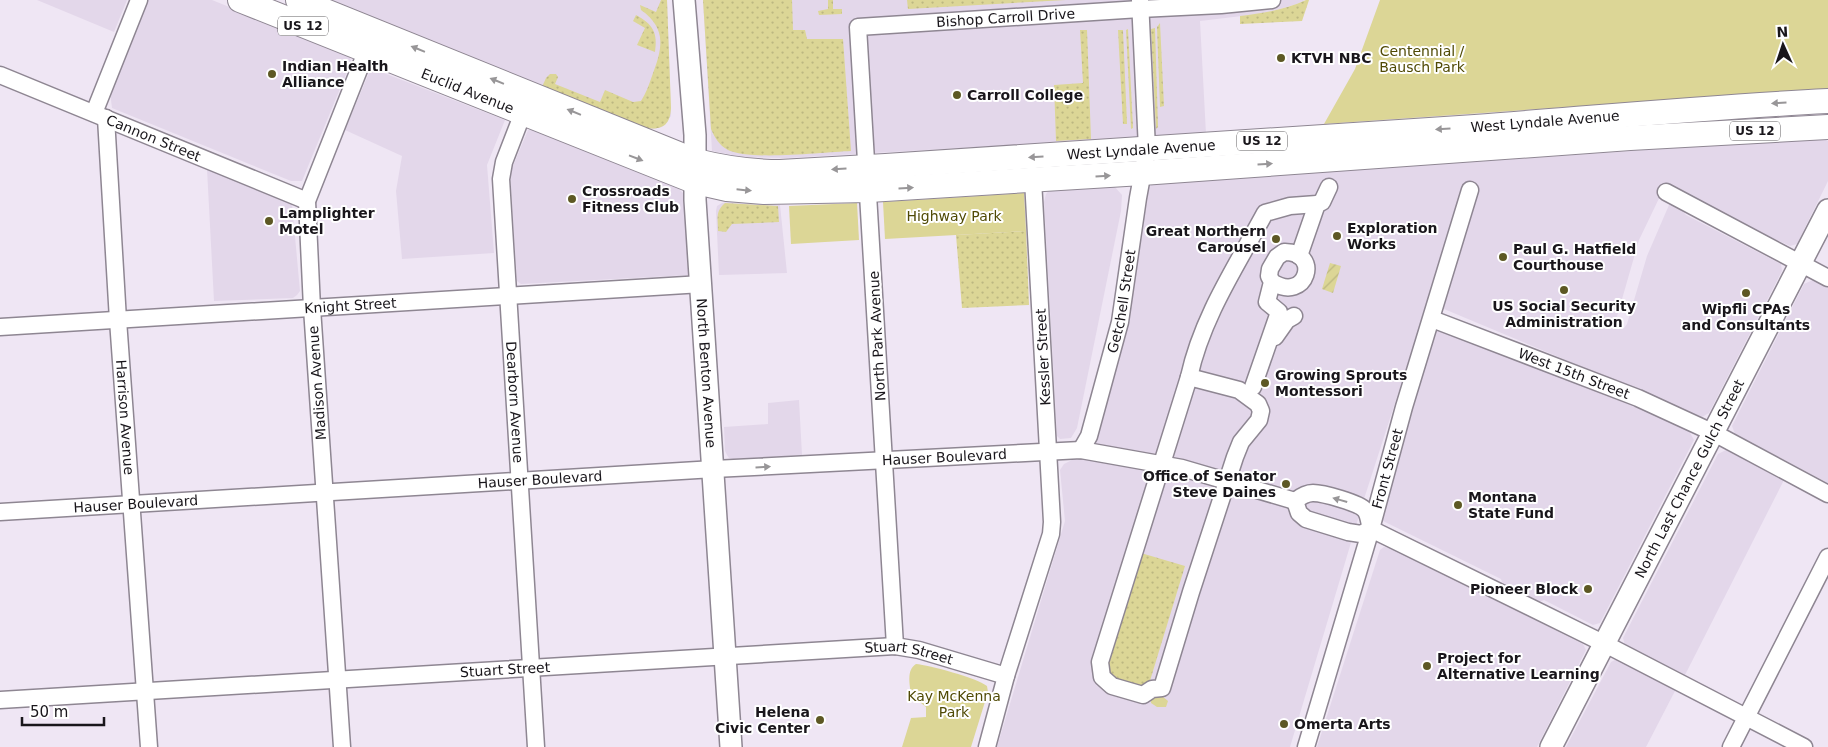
<svg xmlns="http://www.w3.org/2000/svg" width="1828" height="747" viewBox="0 0 1828 747" font-family="'DejaVu Sans',sans-serif">
<defs>
<pattern id="grass-dots" width="8" height="8" patternUnits="userSpaceOnUse" patternTransform="scale(1.25)"><rect width="8" height="8" fill="#dcd696"/><path d="M2 2h.1M6 6h.1" fill="none" stroke="#bcb781" stroke-width="1.8" stroke-linecap="round"/></pattern>
<pattern id="garden-furrows" width="10" height="10" patternUnits="userSpaceOnUse" patternTransform="scale(1.25)"><rect width="10" height="10" fill="#dcd696"/><path d="M-1 1l2-2M0 10L10 0M9 11l2-2" fill="none" stroke="#bcb781"/></pattern>
</defs>
<rect width="100%" height="100%" fill="#efe6f4"/>
<g fill="#e3d7ea">
<polygon points="37,0 127,0 114,32"/>
<polygon points="148,0 212,0 350,56 351,62 302,181 291,181 112,108 110,92"/>
<polygon points="330,0 667,0 671,116 662,127 653,129 642,128"/>
<polygon points="703,0 1305,0 1297,4 1267,13 1200,21 1206,134 786,158 743,157 712,151"/>
<polygon points="371,68 505,120 487,165 494,253 402,259 396,191 402,156 345,130"/>
<polygon points="528,130 532,130 679,189 683,193 689,275 521,284 517,281 510,173"/>
<polygon points="1821,138 1828,141 1828,181 1797,244 1790,246 1664,188 1639,240 1614,327 1624,328 1627,324 1647,256 1669,205 1673,204 1678,206 1686,215 1781,264 1782,271 1709,413 1702,417 1444,309 1441,302 1465,186 1364,499 1290,747 997,747 1065,521 1060,470 1064,464 1076,458 1124,332 1149,188 1154,181 1472,162"/>
<polygon points="207,169 292,204 300,291 297,295 293,298 214,301"/>
<polygon points="1113,185 1122,195 1121,211 1077,428 1071,438 1060,439 1057,436 1044,202 1046,194 1053,186"/>
<polygon points="728,202 780,205 787,273 719,275 716,211 717,206 722,203"/>
<polygon points="1813,280 1828,287 1828,483 1735,434 1732,426 1804,284"/>
<polygon points="1441,328 1674,423 1689,431 1694,440 1600,623 1593,625 1544,600 1539,602 1502,582 1501,579 1381,520 1432,332"/>
<polygon points="799,400 802,455 733,459 729,458 727,455 725,451 724,427 768,424 768,403"/>
<polygon points="1726,450 1784,480 1685,675 1625,645 1623,638 1718,454"/>
<polygon points="1384,547 1391,548 1583,644 1586,650 1537,747 1317,747 1380,550"/>
<polygon points="1619,658 1676,689 1646,747 1566,747 1611,662"/>
</g>
<g fill="url(#grass-dots)">
<path d="M 661,0 L 667,0 L 671,108 C 670,128 660,130 642,128 L 542,87 L 546,78 L 550,74 L 556,74 L 558,77 L 555,84 L 600,102 L 605,90 L 633,102 L 641,101 C 646,93 649,85 652,76 C 662,50 668,29 641,10 L 640,5 L 656,12 Z"/>
<path d="M 703,0 L 792,0 L 793,30 L 805,30 L 807,39 L 843,39 L 851,151 C 824,152 750,161 728,150 C 719,145 715,138 711,129 Z"/>
<polygon points="828,0 833,0 833,9 842,9 842,14 819,15 818,11 828,9"/>
<polygon points="907,0 1066,0 908,9"/>
<path d="M 1306,0 L 1309,0 L 1302,21 L 1240,24 L 1240,16 C 1263,13 1285,10 1306,0 Z"/>
<path d="M 636,15 C 653,24 658,33 655,52 L 637,45 L 645,28 L 633,21 Z"/>
<polygon points="1160,23 1164,106 1160,107 1157,27"/>
<polygon points="1155,28 1158,127 1156,129 1151,29"/>
<polygon points="1128,29 1133,128 1131,129 1126,30"/>
<polygon points="1080,30 1087,30 1091,139 1056,141 1054,85 1083,83"/>
<polygon points="1118,30 1123,30 1127,124 1123,124"/>
<path d="M 725,203 L 778,206 L 779,222 L 732,224 L 726,232 L 718,231 C 718,218 715,212 725,203 Z"/>
<polygon points="1026,231 1029,305 962,308 956,235"/>
<polygon points="1141,553 1185,566 1149,684 1143,688 1113,681 1105,664"/>
</g>
<g fill="#dcd696">
<polygon points="1380,0 1828,0 1828,89 1324,124 1355,69"/>
<polygon points="1024,193 1026,231 885,239 883,202"/>
<polygon points="857,203 859,240 791,244 789,206"/>
<path d="M 916,664 C 929,665 977,678 987,686 L 988,692 L 971,747 L 902,747 L 911,718 L 926,717 L 926,707 L 911,695 C 910,685 906,670 916,664 Z"/>
<polygon points="1162,696 1168,701 1166,707 1157,707 1151,703 1151,697"/>
</g>
<polygon fill="url(#garden-furrows)" points="1330,263 1341,266 1333,293 1322,289"/>
<g fill="none" stroke-linecap="round" stroke-linejoin="round">
<defs>
<g id="minor">
<path id="s1" d="M 0,75 L 307,201"/>
<path id="s2" d="M 526,105 L 504,162 L 501,179 L 536,747"/>
<polyline points="94,113 139,0"/>
<path id="s3" d="M 106,118 L 118,320 L 149,747"/>
<polyline points="1666,192 1828,278"/>
<polyline points="1299,256 1317,204"/>
<path id="s4" d="M 1432,319 L 1638,398 L 1714,433 L 1828,494"/>
<path id="s5" d="M 0,327 L 702,284"/>
<polyline points="1275,337 1287,320 1294,316"/>
<polygon points="1189,377 1239,390 1258,404 1261,411 1259,420 1241,442 1235,457 1191,592 1162,688 1152,689 1143,695 1112,686 1102,677 1100,662"/>
<path d="M 1189,377 C 1202,317 1237,265 1265,213 L 1290,206 L 1317,204 L 1322,202 L 1329,187"/>
<path d="M 1253,387 L 1279,312 L 1267,302 L 1272,282 L 1269,276 L 1270,269 L 1277,257 L 1284,252 C 1322,251 1307,304 1272,282"/>
<path id="s6" d="M 1081,450 L 1089,436 L 1120,322 L 1138,198 L 1147,149 L 1140,0"/>
<path d="M 1295,501 C 1300,497 1306,493 1313,493 C 1323,493 1359,503 1365,510 C 1369,515 1369,523 1371,529"/>
<polyline points="1295,501 1299,513 1306,519 1348,532 1361,534 1371,529"/>
<path id="s7" d="M 0,512 L 714,469 L 1081,450 L 1182,468 L 1295,501"/>
<polyline points="1371,529 1605,644 1804,747"/>
<path id="s8" d="M 895,646 L 858,27 L 1140,9 L 1221,5 L 1272,0"/>
<path id="s9" d="M 0,700 L 895,646 L 919,650 L 1006,676"/>
<polyline points="342,747 312,308 307,201 370,42"/>
<polyline points="987,747 1006,676 1051,534 1052,522 1033,180"/>
<path id="s10" d="M 1306,747 L 1371,529 L 1404,407 L 1470,190"/>
<polyline points="1731,747 1828,557"/>
</g>
<g id="major">
<path id="s11" d="M 684,0 L 695,135 L 695,200 L 731,747"/>
<path id="s12" d="M 1551,747 L 1828,210"/>
</g>
<g id="highway">
<path id="s13" d="M 240,0 L 696,182 L 727,189 L 764,192 L 869,190 L 1142,173 L 1630,138 L 1828,127"/>
<path id="s14" d="M 298,0 L 696,161 C 724,168 751,172 780,172 C 1012,159 1244,143 1475,127 C 1593,118 1710,107 1828,101"/>
</g>
</defs>
<use href="#minor" stroke="#8e8692" stroke-width="19"/>
<use href="#major" stroke="#8e8692" stroke-width="24"/>
<use href="#highway" stroke="#8e8692" stroke-width="26"/>
<use href="#minor" stroke="#fff" stroke-width="16"/>
<use href="#major" stroke="#fff" stroke-width="21"/>
<use href="#highway" stroke="#fff" stroke-width="24"/>
</g>
<defs><path id="oneway-solid" d="M-6-.8H1V-3.2L6.5 0L1 3.2V.8H-6Z" transform="scale(1.25)"/></defs>
<g fill="#989698">
<use href="#oneway-solid" transform="translate(418 49) rotate(-158)"/>
<use href="#oneway-solid" transform="translate(497 81) rotate(-158)"/>
<use href="#oneway-solid" transform="translate(1779 103) rotate(177)"/>
<use href="#oneway-solid" transform="translate(574 112) rotate(-158)"/>
<use href="#oneway-solid" transform="translate(1443 129) rotate(176)"/>
<use href="#oneway-solid" transform="translate(1036 157) rotate(177)"/>
<use href="#oneway-solid" transform="translate(636 158) rotate(21)"/>
<use href="#oneway-solid" transform="translate(1265 164) rotate(-4)"/>
<use href="#oneway-solid" transform="translate(839 169) rotate(177)"/>
<use href="#oneway-solid" transform="translate(1103 176) rotate(-4)"/>
<use href="#oneway-solid" transform="translate(906 188) rotate(-3)"/>
<use href="#oneway-solid" transform="translate(744 190) rotate(6)"/>
<use href="#oneway-solid" transform="translate(763 467) rotate(-3)"/>
<use href="#oneway-solid" transform="translate(1340 500) rotate(-164)"/>
</g>
<g fill="#5d5824" stroke="#fff" stroke-width="2">
<circle cx="1281" cy="58" r="5"/>
<circle cx="272" cy="74" r="5"/>
<circle cx="957" cy="95" r="5"/>
<circle cx="572" cy="199" r="5"/>
<circle cx="269" cy="221" r="5"/>
<circle cx="1337" cy="236" r="5"/>
<circle cx="1276" cy="239" r="5"/>
<circle cx="1503" cy="257" r="5"/>
<circle cx="1564" cy="290" r="5"/>
<circle cx="1746" cy="293" r="5"/>
<circle cx="1265" cy="383" r="5"/>
<circle cx="1286" cy="484" r="5"/>
<circle cx="1458" cy="505" r="5"/>
<circle cx="1588" cy="589" r="5"/>
<circle cx="1427" cy="666" r="5"/>
<circle cx="820" cy="720" r="5"/>
<circle cx="1284" cy="724" r="5"/>
</g>
<g text-anchor="middle" stroke-width="4" stroke-linejoin="round" paint-order="stroke">
<g fill="#fff" stroke="#5e5c5f" stroke-width="1">
<rect x="278" y="16.5" width="50" height="19" rx="4"/>
<rect x="1730" y="121.5" width="50" height="19" rx="4"/>
<rect x="1237" y="131.5" width="50" height="19" rx="4"/>
</g>
<g font-size="12" font-weight="bold" fill="#19161b">
<text x="303" y="30">US 12</text>
<text x="1755" y="135">US 12</text>
<text x="1262" y="145">US 12</text>
</g>
<g font-size="14" fill="#19161b" stroke="#fff">
<text dy="5" stroke="none"><textPath href="#s8" startOffset="768">Bishop Carroll Drive</textPath></text>
<text dy="5" stroke="none"><textPath href="#s13" startOffset="245">Euclid Avenue</textPath></text>
<text dy="5" stroke="none"><textPath href="#s14" startOffset="1281">West Lyndale Avenue</textPath></text>
<text dy="5" stroke="none"><textPath href="#s1" startOffset="166">Cannon Street</textPath></text>
<text dy="5" stroke="none"><textPath href="#s14" startOffset="876">West Lyndale Avenue</textPath></text>
<text dy="5" stroke="none"><textPath href="#s6" startOffset="155">Getchell Street</textPath></text>
<text dy="5" stroke="none"><textPath href="#s5" startOffset="351">Knight Street</textPath></text>
<text transform="translate(877 336) rotate(-93)" y="5">North Park Avenue</text>
<text transform="translate(1043 357) rotate(-93)" y="5">Kessler Street</text>
<text dy="5" stroke="none"><textPath href="#s11" startOffset="374">North Benton Avenue</textPath></text>
<text dy="5" stroke="none"><textPath href="#s4" startOffset="152">West 15th Street</textPath></text>
<text transform="translate(317 383) rotate(-94)" y="5">Madison Avenue</text>
<text dy="5" stroke="none"><textPath href="#s2" startOffset="302">Dearborn Avenue</textPath></text>
<text dy="5" stroke="none"><textPath href="#s3" startOffset="300">Harrison Avenue</textPath></text>
<text dy="5" stroke="none"><textPath href="#s7" startOffset="946">Hauser Boulevard</textPath></text>
<text dy="5" stroke="none"><textPath href="#s10" startOffset="290">Front Street</textPath></text>
<text dy="5" stroke="none"><textPath href="#s12" startOffset="302">North Last Chance Gulch Street</textPath></text>
<text dy="5" stroke="none"><textPath href="#s7" startOffset="541">Hauser Boulevard</textPath></text>
<text dy="5" stroke="none"><textPath href="#s7" startOffset="136">Hauser Boulevard</textPath></text>
<text dy="5" stroke="none"><textPath href="#s9" startOffset="911">Stuart Street</textPath></text>
<text dy="5" stroke="none"><textPath href="#s9" startOffset="506">Stuart Street</textPath></text>
</g>
<g font-size="14" fill="#504a05" stroke="#fff">
<text x="1422" y="56">Centennial /<tspan x="1422" dy="16">Bausch Park</tspan></text>
<text x="954" y="221">Highway Park</text>
<text x="954" y="701">Kay McKenna<tspan x="954" dy="16">Park</tspan></text>
</g>
<g font-size="14" font-weight="bold" fill="#19161b" stroke="#fff" text-anchor="start">
<text x="1291" y="63">KTVH NBC</text>
<text x="282" y="71">Indian Health<tspan x="282" dy="16">Alliance</tspan></text>
<text x="967" y="100">Carroll College</text>
<text x="582" y="196">Crossroads<tspan x="582" dy="16">Fitness Club</tspan></text>
<text x="279" y="218">Lamplighter<tspan x="279" dy="16">Motel</tspan></text>
<text x="1347" y="233">Exploration<tspan x="1347" dy="16">Works</tspan></text>
<text x="1266" y="236" text-anchor="end">Great Northern<tspan x="1266" dy="16">Carousel</tspan></text>
<text x="1513" y="254">Paul G. Hatfield<tspan x="1513" dy="16">Courthouse</tspan></text>
<text x="1564" y="311" text-anchor="middle">US Social Security<tspan x="1564" dy="16">Administration</tspan></text>
<text x="1746" y="314" text-anchor="middle">Wipfli CPAs<tspan x="1746" dy="16">and Consultants</tspan></text>
<text x="1275" y="380">Growing Sprouts<tspan x="1275" dy="16">Montessori</tspan></text>
<text x="1276" y="481" text-anchor="end">Office of Senator<tspan x="1276" dy="16">Steve Daines</tspan></text>
<text x="1468" y="502">Montana<tspan x="1468" dy="16">State Fund</tspan></text>
<text x="1578" y="594" text-anchor="end">Pioneer Block</text>
<text x="1437" y="663">Project for<tspan x="1437" dy="16">Alternative Learning</tspan></text>
<text x="810" y="717" text-anchor="end">Helena<tspan x="810" dy="16">Civic Center</tspan></text>
<text x="1294" y="729">Omerta Arts</text>
</g>
</g>
<g transform="translate(1783 45) rotate(357)" stroke="#ffffff" stroke-width="4" paint-order="stroke">
<path d="M0-4L9 19L0 12L-9 19Z" fill="#19161b"/>
<text y="-8" font-size="14" font-weight="bold" text-anchor="middle" fill="#19161b">N</text>
</g>
<path d="M22 717v8h82v-8" fill="none" stroke="#19161b" stroke-width="2.5"/>
<text x="30" y="717" font-size="15" fill="#19161b" stroke="#ffffff" stroke-width="4" paint-order="stroke">50 m</text>
</svg>
